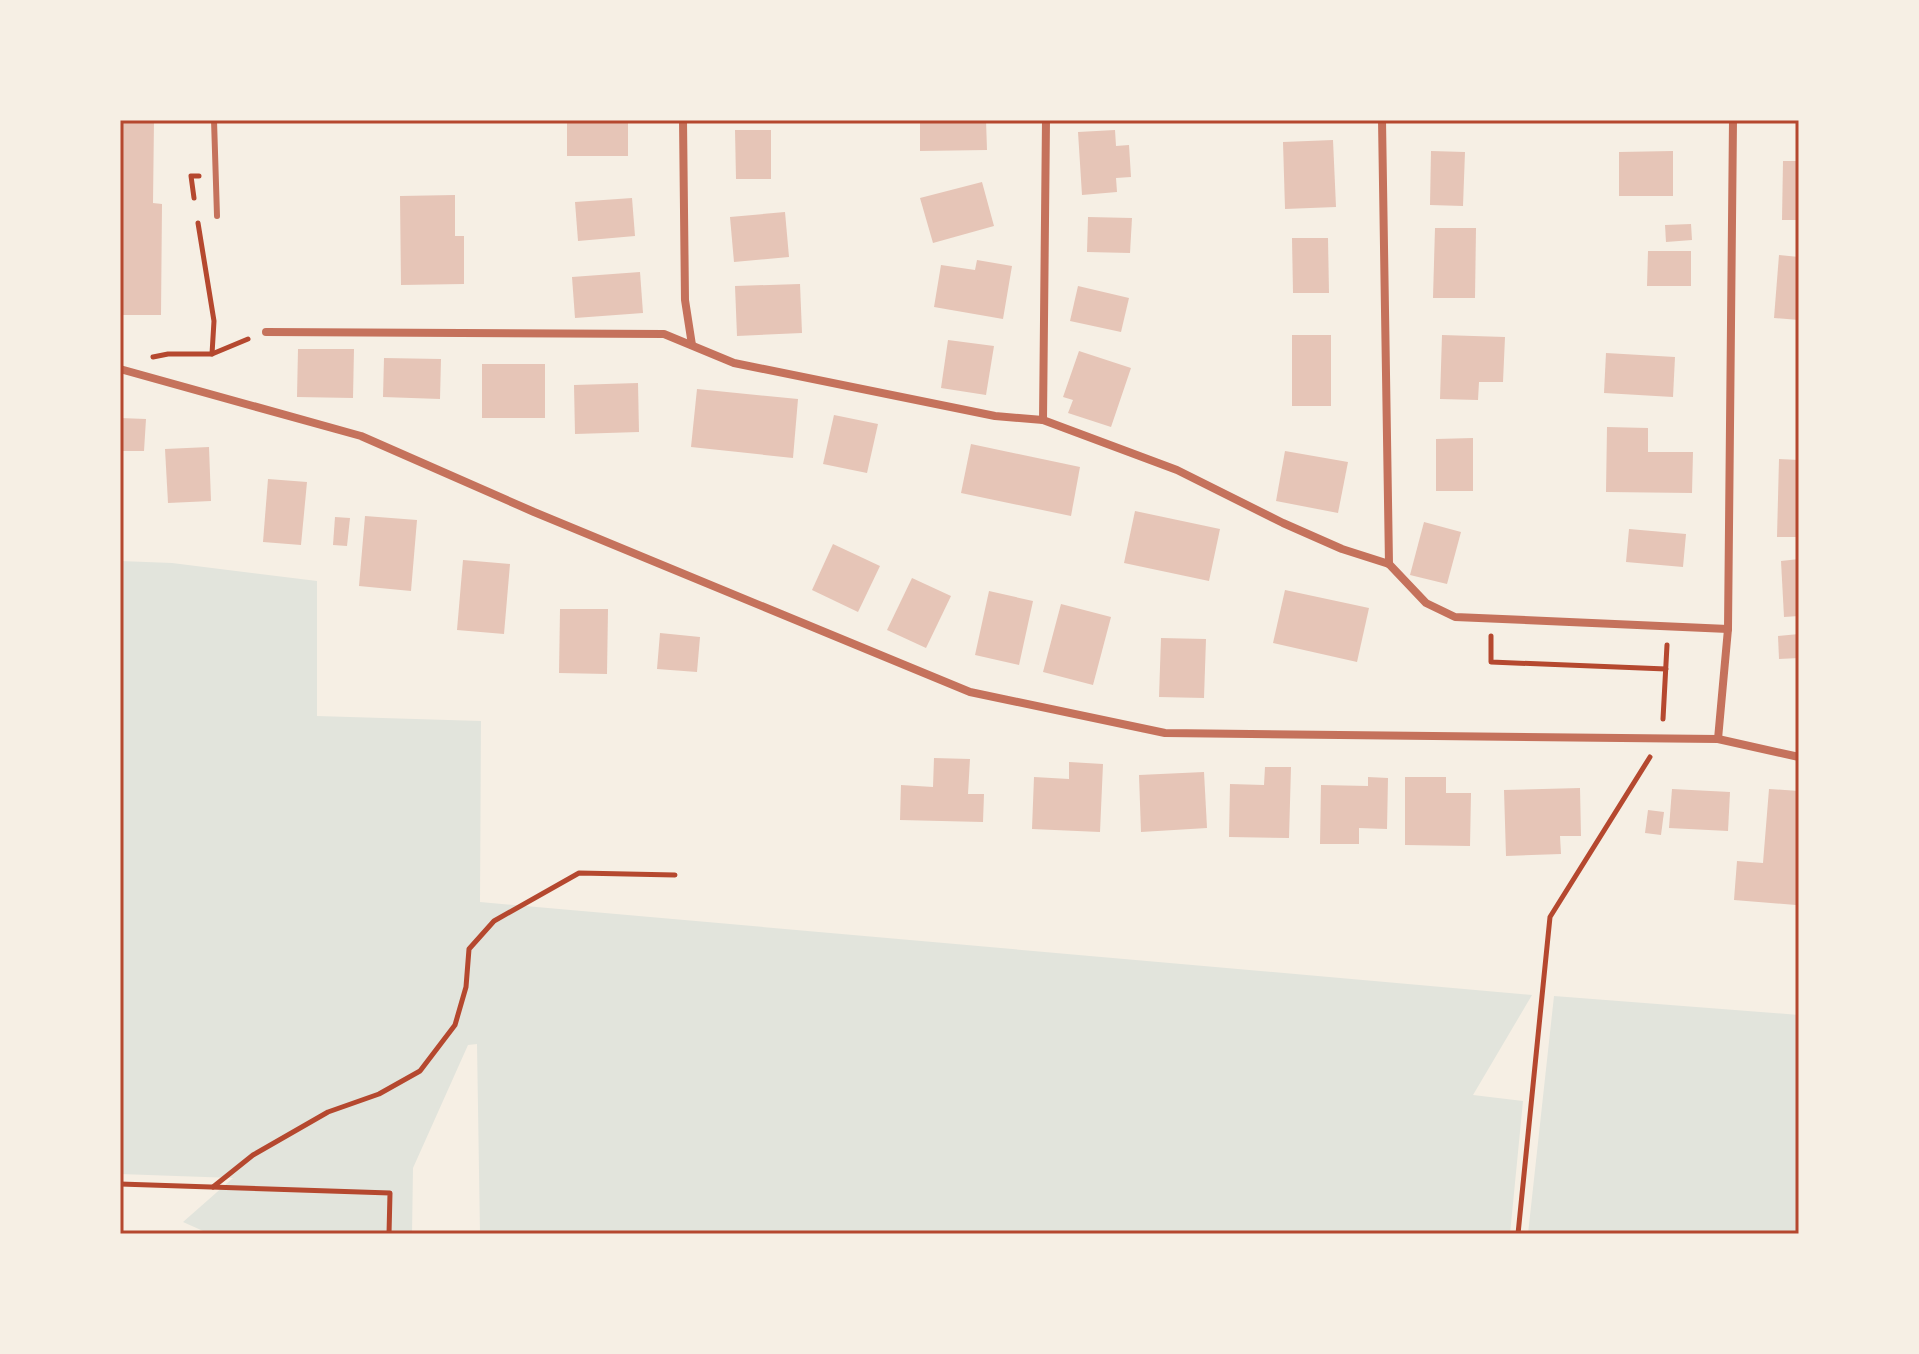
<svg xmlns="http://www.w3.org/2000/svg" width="1919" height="1354" viewBox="0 0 1919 1354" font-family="'PT Serif',serif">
<rect width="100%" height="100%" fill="#f6efe4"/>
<g fill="#e2e4dc">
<polygon points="120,561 172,563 317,581 317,716 481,721 480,902 1532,995 1473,1095 1523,1101 1510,1234 480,1234 477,1044 468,1045 413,1168 412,1234 210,1234 183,1222 233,1178 120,1174"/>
<polygon points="1554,996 1799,1015 1799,1234 1528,1234"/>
</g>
<g fill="#e6c5b7">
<polygon points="120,120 154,120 153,203 162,204 161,315 120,315"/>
<rect x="567" y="120" width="61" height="36"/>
<polygon points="920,120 986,120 987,150 920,151"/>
<polygon points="735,130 771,130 771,179 736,179"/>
<polygon points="1115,130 1116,146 1129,145 1131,177 1116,178 1117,192 1082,195 1078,132"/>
<polygon points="1333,140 1336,207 1285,209 1283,142"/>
<polygon points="1431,151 1465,152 1463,206 1430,205"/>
<polygon points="1673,151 1673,196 1619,196 1619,152"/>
<polygon points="1783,161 1799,161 1799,220 1782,220"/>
<polygon points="982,182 994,226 933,243 920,198"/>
<polygon points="455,195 455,236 464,236 464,284 401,285 400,196"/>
<polygon points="632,198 635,236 578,241 575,202"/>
<polygon points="785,212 789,257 734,262 730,217"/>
<polygon points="1088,217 1132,218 1130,253 1087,252"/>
<polygon points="1691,224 1692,240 1666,242 1665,225"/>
<polygon points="1435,228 1476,228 1475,298 1433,298"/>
<polygon points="1292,238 1328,238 1329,293 1293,293"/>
<polygon points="1648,251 1691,251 1691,286 1647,286"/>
<polygon points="1779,255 1799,257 1799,320 1774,318"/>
<polygon points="977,260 1012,266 1003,319 934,307 941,265 975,270"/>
<polygon points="640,272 643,313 575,318 572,277"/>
<polygon points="800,284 802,333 737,336 735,286"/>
<polygon points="1078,286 1129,298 1121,332 1070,321"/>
<rect x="1292" y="335" width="39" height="71"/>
<polygon points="1442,335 1505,337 1503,382 1479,382 1478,400 1440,399"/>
<polygon points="948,340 994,346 986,395 941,388"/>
<polygon points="298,349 354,349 353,398 297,397"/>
<polygon points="1079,351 1131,368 1111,427 1068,413 1073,400 1063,397"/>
<polygon points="1606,353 1675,357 1673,397 1604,393"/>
<polygon points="384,358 441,359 440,399 383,397"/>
<rect x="482" y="364" width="63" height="54"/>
<polygon points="638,383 639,432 575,434 574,385"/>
<polygon points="697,389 798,399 793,458 691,447"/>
<polygon points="834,415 878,424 867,473 823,464"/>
<polygon points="120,418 146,419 144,451 120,451"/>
<polygon points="1607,427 1648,428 1648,452 1693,452 1692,493 1606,492"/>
<polygon points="1473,438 1473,491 1436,491 1436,439"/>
<polygon points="971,444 1080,467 1071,516 961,493"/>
<polygon points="209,447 211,501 168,503 165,449"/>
<polygon points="1285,451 1348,462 1338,513 1276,501"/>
<polygon points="1779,459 1799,460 1799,537 1777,537"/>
<polygon points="268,479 307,482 301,545 263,542"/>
<polygon points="1135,511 1220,529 1209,581 1124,563"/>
<polygon points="365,516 417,520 411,591 359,586"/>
<polygon points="335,517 350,518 347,546 333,545"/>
<polygon points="1424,522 1461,532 1447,584 1410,575"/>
<polygon points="1629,529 1686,534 1683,567 1626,562"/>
<polygon points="833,544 880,566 858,612 812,590"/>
<polygon points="1799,559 1799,616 1784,617 1781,561"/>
<polygon points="463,560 510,564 504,634 457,630"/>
<polygon points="912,578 951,596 926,648 887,630"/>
<polygon points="1285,590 1369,608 1357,662 1273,643"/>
<polygon points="989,591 1033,601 1019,665 975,655"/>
<polygon points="1061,604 1111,617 1093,685 1043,672"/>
<polygon points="560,609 608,609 607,674 559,673"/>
<polygon points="660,633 700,637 697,672 657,669"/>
<polygon points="1799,634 1799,658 1779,659 1778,636"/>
<polygon points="1161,638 1206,639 1204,698 1159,697"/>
<polygon points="934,758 970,759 968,794 984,794 983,822 900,820 901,785 933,787"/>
<polygon points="1069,762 1103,764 1100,832 1032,829 1034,777 1069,779"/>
<polygon points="1265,767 1291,767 1289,838 1229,837 1230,784 1264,785"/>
<polygon points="1204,772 1207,828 1141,832 1139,775"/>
<polygon points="1368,777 1388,778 1387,829 1359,828 1359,844 1320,844 1321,785 1368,786"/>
<polygon points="1405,777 1446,777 1446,793 1471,793 1470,846 1405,845"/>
<polygon points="1580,788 1581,836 1560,836 1561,854 1506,856 1504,790"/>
<polygon points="1672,789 1730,792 1728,831 1669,828"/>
<polygon points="1769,789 1799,791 1799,870 1796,905 1734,900 1737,861 1763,863"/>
<polygon points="1648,810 1664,812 1661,835 1645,833"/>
</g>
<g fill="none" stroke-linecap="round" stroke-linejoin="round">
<g stroke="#b5482f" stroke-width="5">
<polyline points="194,198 191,176 199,176"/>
<polyline points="198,223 214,321 212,354"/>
<polyline points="153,357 168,354 212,354 248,339"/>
<polyline points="1491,636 1491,662 1666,669"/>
<polyline points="1663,719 1667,645"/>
<polyline points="120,1184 390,1193 389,1234"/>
<polyline points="213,1187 253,1155 328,1112 379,1094 420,1071 455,1025 466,987 469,949 494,921 579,873 675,875"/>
<polyline points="1518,1234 1550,917 1650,757"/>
</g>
<polyline stroke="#c5725c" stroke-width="6" points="214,120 217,216"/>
<g stroke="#c5725c" stroke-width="8">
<polyline points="683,120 685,300 692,345"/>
<polyline points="1382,120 1389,564"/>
<polyline points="266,332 664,334 734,363 995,416 1043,420 1177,470 1283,523 1342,549 1389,564 1426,603 1455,617 1728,629"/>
<polyline points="120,369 361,436 534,512 970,692 1165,733 1718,739 1799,757"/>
<polyline points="1043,420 1046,120"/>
<polyline points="1718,739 1728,629 1733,120"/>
</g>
</g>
<rect width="1919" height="1354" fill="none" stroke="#f6efe4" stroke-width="244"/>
<rect x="122" y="122" width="1675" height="1110" fill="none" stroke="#b5482f" stroke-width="3"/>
</svg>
